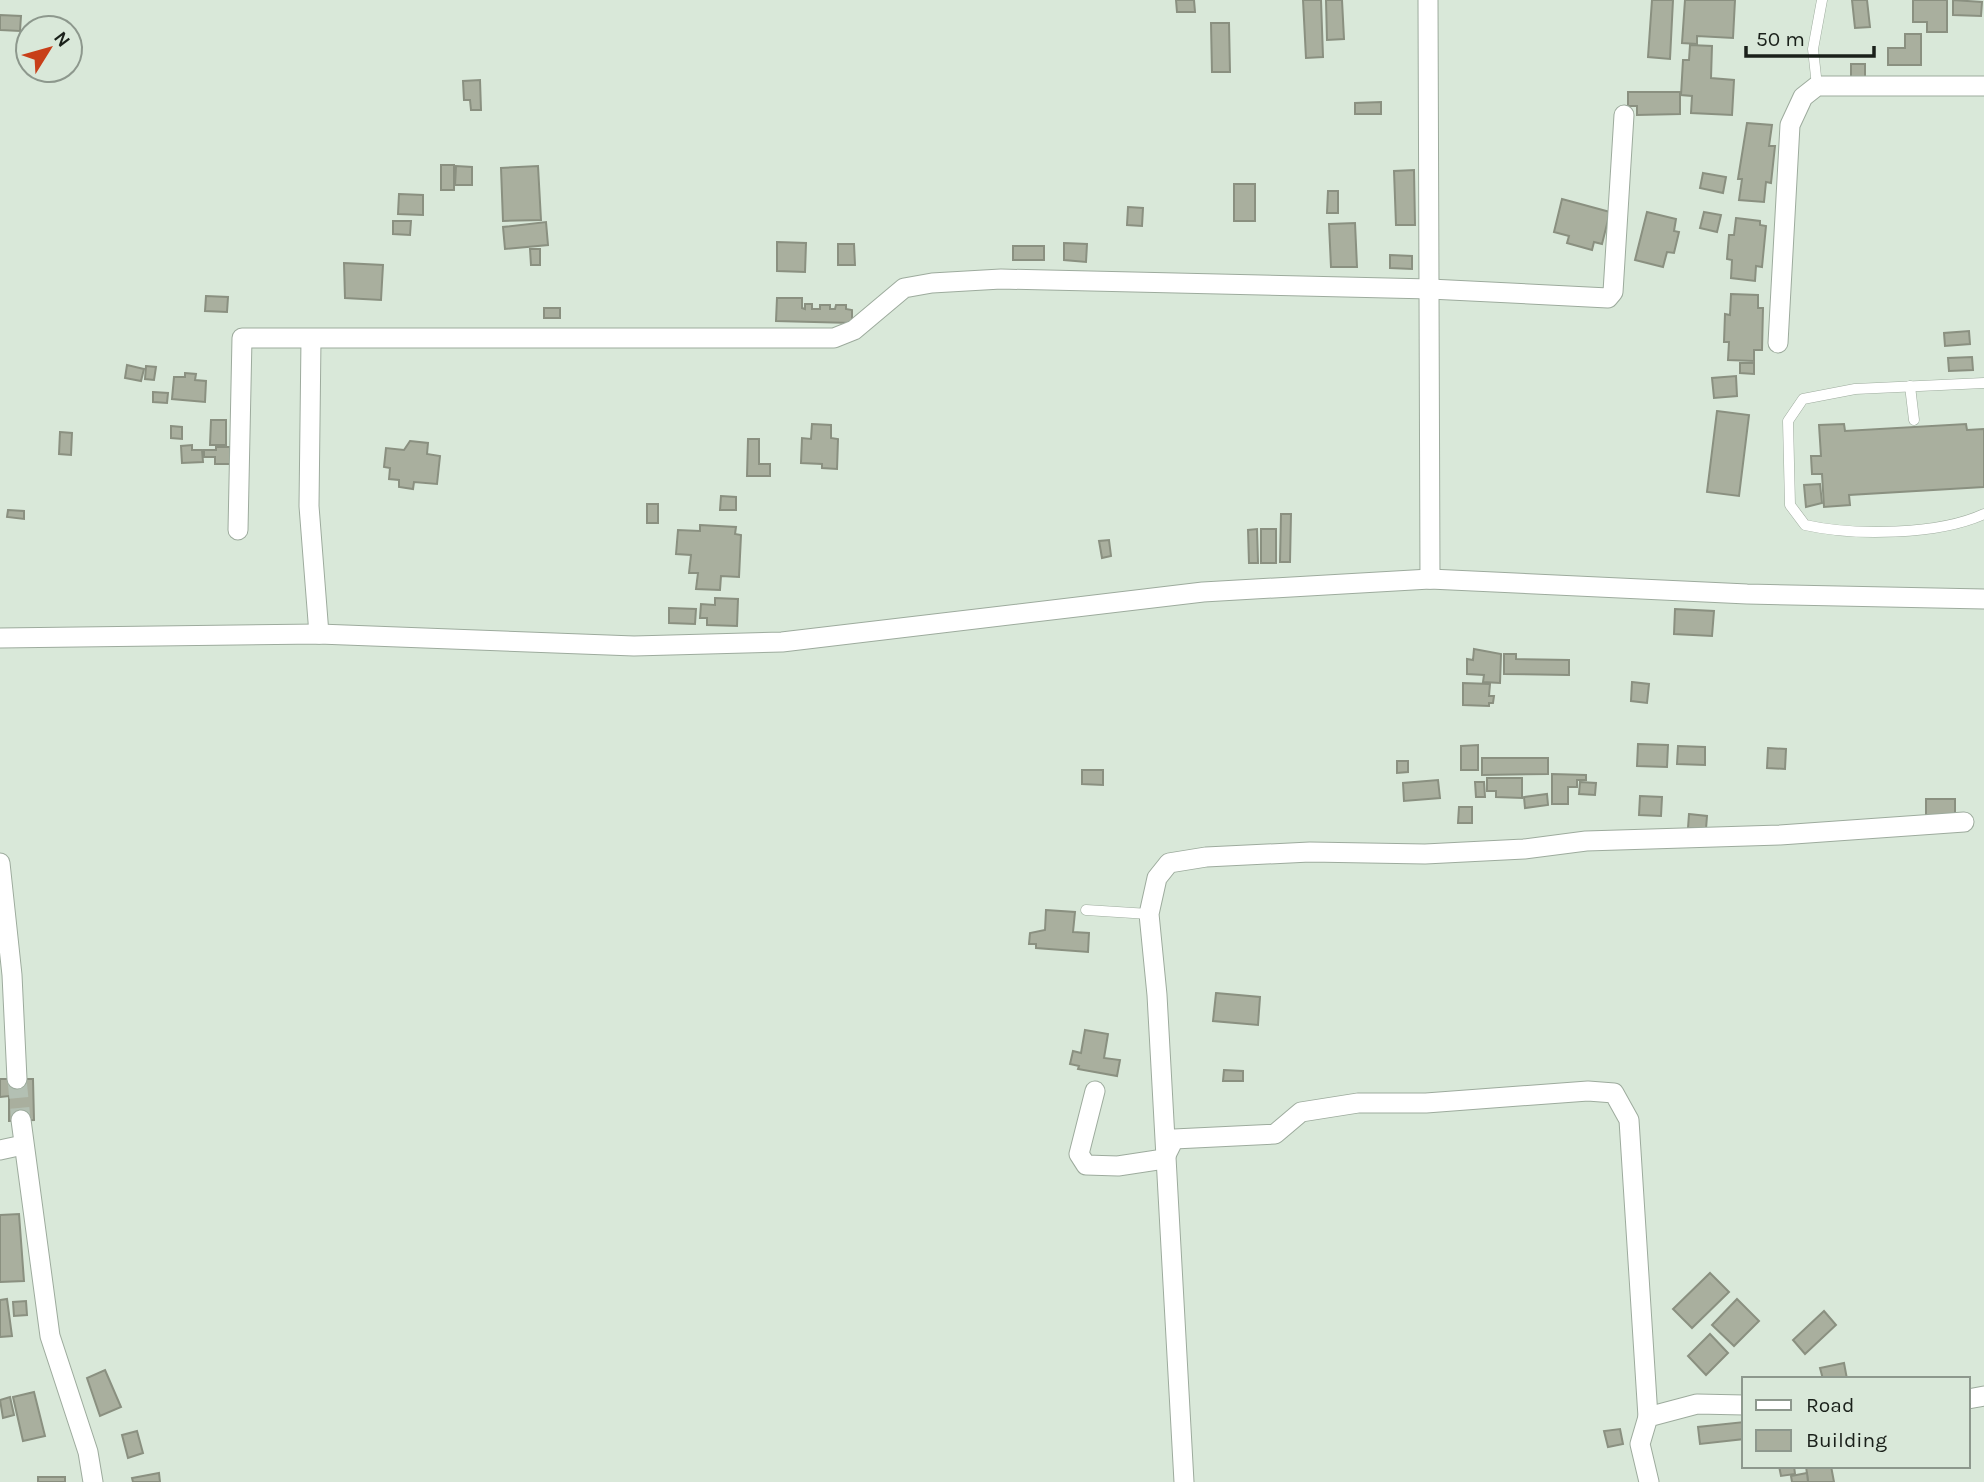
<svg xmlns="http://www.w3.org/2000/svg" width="1984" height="1482" viewBox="0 0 1984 1482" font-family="Karla,sans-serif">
<rect width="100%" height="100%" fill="#d9e8d9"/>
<g fill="#a9af9e" stroke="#8a9080" stroke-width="2">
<polygon points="1176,0 1194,0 1195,12 1177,12"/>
<polygon points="1303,0 1321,0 1323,57 1306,58"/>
<polygon points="1326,0 1342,0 1344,39 1327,40"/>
<polygon points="1652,0 1673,0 1670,59 1648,57"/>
<polygon points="1685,0 1735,0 1733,38 1697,36 1697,44 1682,43"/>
<polygon points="1852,0 1867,0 1870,27 1855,28"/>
<polygon points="1913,0 1947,0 1947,32 1927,32 1927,22 1913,22"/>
<polygon points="1953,0 1982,2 1981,16 1953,15"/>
<polygon points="0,15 21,16 20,31 0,30"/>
<polygon points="1211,23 1229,23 1230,72 1212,72"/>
<polygon points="1905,34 1921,34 1921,65 1888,65 1888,48 1905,48"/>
<polygon points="1690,45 1712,46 1711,78 1734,80 1732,115 1691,113 1692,96 1681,95 1683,60 1689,60"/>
<rect x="1851" y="64" width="14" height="13"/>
<polygon points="480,80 481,110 471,110 470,100 464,100 463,81"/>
<polygon points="1628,92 1680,92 1680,114 1637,115 1637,106 1628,106"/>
<polygon points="1381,102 1381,114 1355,114 1355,103"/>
<polygon points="1747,123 1772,125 1769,146 1775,146 1771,183 1766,182 1764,202 1739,200 1742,179 1738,179"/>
<rect x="441" y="165" width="13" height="25"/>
<polygon points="456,166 472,167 472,185 455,185"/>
<polygon points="538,166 541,220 503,221 501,168"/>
<polygon points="1414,170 1415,225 1396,225 1394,171"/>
<polygon points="1703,173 1726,177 1723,193 1700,188"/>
<rect x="1234" y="184" width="21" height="37"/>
<polygon points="1328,191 1338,191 1338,213 1327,213"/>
<polygon points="399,194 423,195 423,215 398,214"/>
<polygon points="1562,199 1610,212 1602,244 1594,242 1592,250 1567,243 1569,236 1554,232"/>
<polygon points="1128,207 1143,208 1142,226 1127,225"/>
<polygon points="1647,212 1676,219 1674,231 1679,232 1674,253 1667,252 1663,267 1635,260"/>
<polygon points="1704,212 1721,215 1717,232 1700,228"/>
<polygon points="1736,218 1760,221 1760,225 1766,226 1762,267 1756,266 1755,281 1731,278 1732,260 1727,259 1729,235 1734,235"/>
<polygon points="393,221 411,221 410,235 393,234"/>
<polygon points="546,222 548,245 505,249 503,227"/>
<polygon points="1355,223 1357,267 1331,267 1329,224"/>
<polygon points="777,242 806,243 805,272 777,271"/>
<polygon points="1064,243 1087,244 1086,262 1064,260"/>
<polygon points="838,244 854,244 855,265 838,265"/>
<rect x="1013" y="246" width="31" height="14"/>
<polygon points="530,249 540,249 540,265 531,265"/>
<polygon points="1390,255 1412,256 1412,269 1390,268"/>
<polygon points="344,263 383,265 381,300 345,298"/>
<polygon points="1731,294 1758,295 1758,308 1763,308 1762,350 1754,350 1754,361 1728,360 1729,342 1724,342 1725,314 1730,315"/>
<polygon points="206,296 228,297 227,312 205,311"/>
<polygon points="777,298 802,298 802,308 805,309 805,304 812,304 812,309 820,309 820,305 830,305 830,309 835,309 836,305 846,305 846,309 852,310 852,323 776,321"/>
<rect x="544" y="308" width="16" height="10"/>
<polygon points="1969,331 1970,344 1945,346 1944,333"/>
<polygon points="1972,357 1973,370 1949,371 1948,358"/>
<polygon points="1740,363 1754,363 1754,374 1740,373"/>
<polygon points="127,365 144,369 141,381 125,378"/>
<polygon points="146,366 156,367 154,380 145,379"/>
<polygon points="185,373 196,374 195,380 206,381 205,402 172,399 174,377 185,377"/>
<polygon points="1736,376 1737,396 1714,398 1712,378"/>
<polygon points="153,392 168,393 167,403 153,402"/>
<polygon points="1717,411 1749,415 1739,496 1707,492"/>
<polygon points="211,420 226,420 226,445 210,445"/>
<polygon points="812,424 831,425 831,438 838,439 837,469 822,468 822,464 801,463 802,438 811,439"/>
<polygon points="1844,424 1845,431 1966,424 1967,430 1984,429 1984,487 1849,495 1850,505 1824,507 1822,474 1812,474 1811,456 1821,456 1819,425"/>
<polygon points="171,426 182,427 182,439 171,438"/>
<polygon points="60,432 72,433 71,455 59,454"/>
<polygon points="748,439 759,439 759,464 770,464 770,476 747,476"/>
<polygon points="410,441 428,443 427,454 440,456 437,484 414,482 413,489 399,487 399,480 389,479 390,468 384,467 386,448 404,450"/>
<polygon points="192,445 192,450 202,450 203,462 182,463 181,446"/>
<polygon points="216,447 230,447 230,464 215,464 215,457 204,457 204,450 216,450"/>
<polygon points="1820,484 1822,503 1806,507 1804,485"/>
<polygon points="721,496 736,497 736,510 720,510"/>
<rect x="647" y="504" width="11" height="19"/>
<polygon points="8,510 24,511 24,519 7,517"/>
<polygon points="1281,514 1291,514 1290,562 1280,562"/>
<polygon points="700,525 736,527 735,534 741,535 739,577 721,576 720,590 696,589 698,573 689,573 691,555 676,554 678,530 700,531"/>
<polygon points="1257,529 1258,563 1249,563 1248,530"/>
<rect x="1261" y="529" width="15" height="34"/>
<polygon points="1109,540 1111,556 1102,558 1099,541"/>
<polygon points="715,598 738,599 737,626 707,625 707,618 700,618 701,604 715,605"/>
<polygon points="669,608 696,609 695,624 669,623"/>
<polygon points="1675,609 1714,611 1712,636 1674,634"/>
<polygon points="1474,649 1501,654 1500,683 1483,682 1484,675 1467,674 1467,659 1473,660"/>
<polygon points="1504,654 1516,654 1516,659 1569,660 1569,675 1504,674"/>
<polygon points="1632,682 1649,684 1647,703 1631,701"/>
<polygon points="1463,683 1490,684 1489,696 1494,696 1493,703 1489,703 1489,706 1463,705"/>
<polygon points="1638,744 1668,745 1667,767 1637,766"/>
<polygon points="1478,745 1478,770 1461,770 1461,746"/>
<polygon points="1678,746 1705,747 1705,765 1677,764"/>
<polygon points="1768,748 1786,749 1785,769 1767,768"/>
<polygon points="1482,758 1548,758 1548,774 1482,775"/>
<polygon points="1397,761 1408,761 1408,772 1397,773"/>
<polygon points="1082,770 1103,770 1103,785 1082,784"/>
<polygon points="1552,774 1586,775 1586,780 1577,780 1577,787 1568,787 1568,804 1552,804"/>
<polygon points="1487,778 1522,778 1522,798 1496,797 1496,791 1487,791"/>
<polygon points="1438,780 1440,798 1404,801 1403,783"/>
<polygon points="1475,782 1484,782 1485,797 1476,797"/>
<polygon points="1580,782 1596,783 1595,795 1579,794"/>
<polygon points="1547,794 1548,805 1525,808 1524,797"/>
<polygon points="1640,796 1662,797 1661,816 1639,815"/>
<polygon points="1926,799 1955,799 1955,816 1926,815"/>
<polygon points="1459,807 1472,807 1472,823 1458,823"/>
<polygon points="1689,814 1707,816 1706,829 1688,828"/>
<polygon points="1046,910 1075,912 1073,932 1089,933 1088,952 1036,948 1036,944 1029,944 1030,933 1045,930"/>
<polygon points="1216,993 1260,997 1258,1025 1213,1021"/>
<polygon points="1085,1030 1108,1034 1104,1058 1120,1060 1117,1076 1078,1069 1079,1066 1070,1064 1073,1051 1081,1053"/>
<polygon points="1224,1070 1243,1071 1243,1081 1223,1081"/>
<polygon points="0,1079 33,1079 34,1120 9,1121 9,1096 0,1097"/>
<polygon points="19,1214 24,1281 0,1282 0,1215"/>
<polygon points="1710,1273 1729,1292 1692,1328 1673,1309"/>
<polygon points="7,1299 12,1336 0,1337 0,1300"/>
<polygon points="1737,1299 1759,1321 1734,1346 1712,1325"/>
<polygon points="26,1301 27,1315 14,1316 13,1302"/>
<polygon points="1824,1311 1836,1325 1805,1354 1793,1340"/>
<polygon points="1710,1334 1728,1353 1706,1375 1688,1356"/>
<polygon points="1844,1363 1847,1379 1823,1379 1820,1368"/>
<polygon points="105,1370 121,1407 100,1416 87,1378"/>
<polygon points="34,1392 45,1436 23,1441 13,1397"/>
<polygon points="10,1397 14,1415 3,1418 0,1400"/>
<polygon points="1744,1422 1744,1439 1700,1444 1698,1427"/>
<polygon points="1620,1429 1623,1444 1608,1447 1604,1431"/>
<polygon points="137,1431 143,1453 128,1458 122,1435"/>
<polygon points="1779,1466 1794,1466 1795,1474 1781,1476"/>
<polygon points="1806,1466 1831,1466 1834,1482 1808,1482"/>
<polygon points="159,1473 160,1482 133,1482 132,1478"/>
<polygon points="1807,1473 1808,1482 1792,1482 1791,1476"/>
<rect x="38" y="1477" width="27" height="5"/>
</g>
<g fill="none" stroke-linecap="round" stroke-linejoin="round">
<polyline stroke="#b3c0b3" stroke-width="19" stroke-dasharray="19 10" stroke-linecap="butt" points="17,1079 21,1120"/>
<defs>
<g id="service">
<polyline points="1817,86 1813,49 1822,0"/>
<path d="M 1984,383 L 1855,389 L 1803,399 L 1788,421 L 1790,505 L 1805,525 C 1854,536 1939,535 1984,514"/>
<polyline points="1910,386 1914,420"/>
<polyline points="1086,910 1149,914"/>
</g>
<g id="minor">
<polyline points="1428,0 1430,579"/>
<polyline points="311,339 309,506 319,634"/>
<polyline points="1778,343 1790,125 1803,97 1817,86 1984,86"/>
<polyline points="238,530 242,338 834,338 854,330 904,288 932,283 1001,279 1430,289 1608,298 1613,292 1624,115"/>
<polyline points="0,638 319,634 634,646 782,642 1203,592 1430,579 1747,594 1984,599"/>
<polyline points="0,863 12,975 17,1079"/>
<polyline points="1095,1091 1079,1154 1086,1165 1118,1166 1164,1159 1174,1139 1275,1134 1301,1112 1358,1103 1426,1103 1588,1091 1614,1093 1629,1120 1648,1417"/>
<polyline points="21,1120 50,1336 88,1452 93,1482"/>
<polyline points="0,1150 23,1145"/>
<polyline points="1968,1399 1984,1396"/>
<polyline points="1184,1482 1157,995 1149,914 1157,878 1169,863 1206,857 1310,852 1425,854 1524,849 1586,841 1780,835 1964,822"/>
<polyline points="1649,1482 1640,1444 1648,1417 1697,1404 1744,1405"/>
</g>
</defs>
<use href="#service" stroke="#9dab9d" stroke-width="11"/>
<use href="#minor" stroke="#9dab9d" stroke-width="21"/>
<use href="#service" stroke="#fff" stroke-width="10"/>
<use href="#minor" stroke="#fff" stroke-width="19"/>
</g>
<rect x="1742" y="1377" width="228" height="91" fill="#d9e8d9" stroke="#8d988d" stroke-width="2"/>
<rect x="1756" y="1400" width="35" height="10" fill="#ffffff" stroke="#8d988d" stroke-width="2"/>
<text x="1806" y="1412" font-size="21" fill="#1a201a">Road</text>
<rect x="1756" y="1430" width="35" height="21" fill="#a9af9e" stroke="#8d988d" stroke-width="2"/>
<text x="1806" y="1447" font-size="21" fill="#1a201a">Building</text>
<g transform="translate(49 49) rotate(53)"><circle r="33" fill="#d9e8d9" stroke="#8d988d" stroke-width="2"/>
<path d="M0-5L12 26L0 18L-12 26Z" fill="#c83f19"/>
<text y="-10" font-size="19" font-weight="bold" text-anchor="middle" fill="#1a201a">N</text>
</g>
<path d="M1746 46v10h128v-10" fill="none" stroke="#1a201a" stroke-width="3.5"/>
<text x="1756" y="46" font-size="21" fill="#1a201a" stroke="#d9e8d9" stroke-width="5" paint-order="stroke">50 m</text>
</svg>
